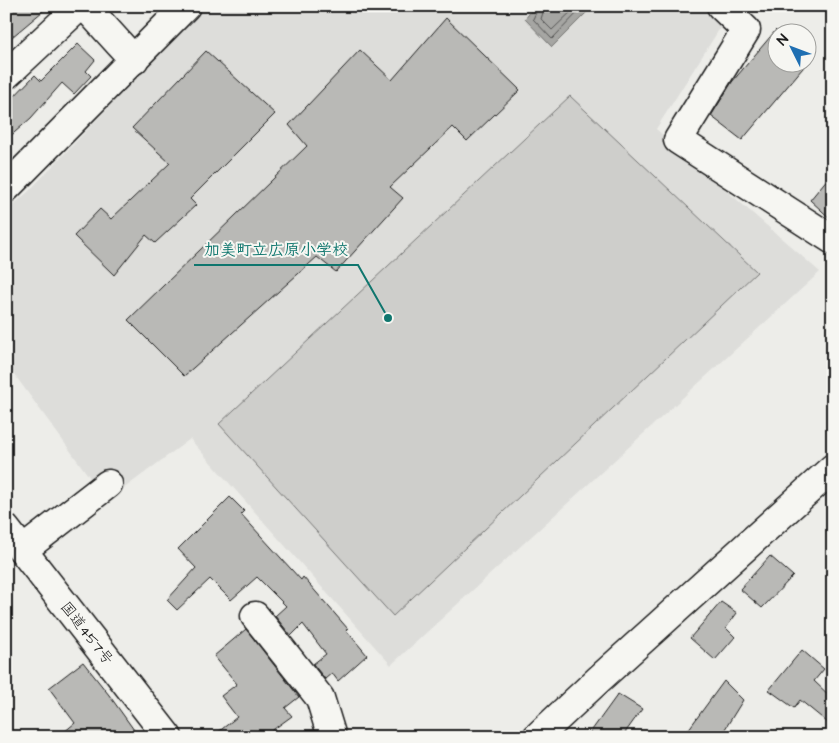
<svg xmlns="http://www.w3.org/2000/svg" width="839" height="743" viewBox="0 0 839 743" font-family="'Architects Daughter','Klee One',sans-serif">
<rect width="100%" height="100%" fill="#edede9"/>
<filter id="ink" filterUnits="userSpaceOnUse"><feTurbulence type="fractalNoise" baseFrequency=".02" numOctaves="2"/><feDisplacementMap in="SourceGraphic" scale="10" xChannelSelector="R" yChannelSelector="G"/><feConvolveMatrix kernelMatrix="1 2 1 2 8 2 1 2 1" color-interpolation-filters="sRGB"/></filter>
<g filter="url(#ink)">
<polygon fill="#ddddda" points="205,6 701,6 722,25 656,129 820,272 391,665 190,439 107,501 6,363 6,211 28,192"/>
<polygon fill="#cececb" stroke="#757574" points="570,96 757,272 393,616 219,424"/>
<polygon fill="#a6a6a3" stroke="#6f6f6d" points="535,6 587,6 590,9 552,47 525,19"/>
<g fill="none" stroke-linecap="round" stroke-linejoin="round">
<g stroke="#535352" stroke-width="1">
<polyline points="539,6 533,19 552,39 584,6"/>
<polyline points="545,6 541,19 552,30 577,6"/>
</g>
</g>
<g fill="#b9b9b6" stroke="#1c1c1c">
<polygon points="6,6 49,6 6,42"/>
<polygon points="446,18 520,90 467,141 453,127 390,187 403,198 336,272 317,257 184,376 128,320 307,146 289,125 360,50 392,80"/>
<polygon points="776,30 776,62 808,62 742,140 711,116 732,82"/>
<polygon points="78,44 95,60 86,71 91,76 74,94 62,83 31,118 6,140 6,105 35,75 41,81"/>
<polygon points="206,51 275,114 190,199 196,205 155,243 146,235 114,275 74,236 100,209 111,219 170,163 132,128"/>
<polygon points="833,172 833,221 810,200"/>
<polygon points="230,497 244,511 241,514 301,580 303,577 348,629 346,630 367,655 338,681 332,673 325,679 313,664 326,654 303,624 291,636 275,616 286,606 257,577 231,600 210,579 177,610 167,600 196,568 178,549"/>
<polygon points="770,556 793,576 762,608 740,589"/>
<polygon points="721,602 737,613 726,628 735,637 715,660 690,638"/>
<polygon points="246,629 299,697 285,708 292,716 263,737 212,737 237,717 221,696 237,684 214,656"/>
<polygon points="802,650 824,669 814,681 833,699 833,727 800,700 794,708 769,690"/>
<polygon points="83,662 109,695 139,737 58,737 75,723 49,688"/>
<polygon points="724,681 743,700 720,737 683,737"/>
<polygon points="618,694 642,709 622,737 587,737"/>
</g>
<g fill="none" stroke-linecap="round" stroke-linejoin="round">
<defs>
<g id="minor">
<polyline points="85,6 134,60"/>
<polyline points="721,6 746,30 678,140 833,240"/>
<polyline points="6,75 80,6"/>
<polyline points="6,188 186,6"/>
<polyline points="23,550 108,484"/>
<polyline points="255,616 320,698 332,737"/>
<polyline points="537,737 598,680 833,468"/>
</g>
<polyline id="highway" points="6,529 168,737"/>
</defs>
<use href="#minor" stroke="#1c1c1c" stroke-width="31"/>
<use href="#highway" stroke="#1c1c1c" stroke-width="31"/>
<use href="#minor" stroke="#f6f6f2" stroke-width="28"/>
<use href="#highway" stroke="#f6f6f2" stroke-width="28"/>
</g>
</g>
<g text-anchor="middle" stroke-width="4" stroke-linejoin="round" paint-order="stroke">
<g font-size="15" fill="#1c1c1c" stroke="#f6f6f2">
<text transform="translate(87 633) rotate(52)" y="5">国道457号</text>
</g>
</g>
<path fill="none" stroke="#0f766e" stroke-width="2" d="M388 318L358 265H194"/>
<circle fill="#0f766e" stroke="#f6f6f2" stroke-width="2" cx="388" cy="318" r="5"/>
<g font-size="16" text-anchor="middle" font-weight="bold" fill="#0f766e" stroke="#f6f6f2" stroke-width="4" stroke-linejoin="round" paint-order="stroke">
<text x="276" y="255">加美町立広原小学校</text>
</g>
<rect width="839" height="743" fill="none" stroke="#f6f6f2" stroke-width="25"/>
<rect x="12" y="12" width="814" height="718" fill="none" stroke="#1c1c1c" stroke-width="2" filter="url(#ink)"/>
<g transform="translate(792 48) rotate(312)"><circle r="24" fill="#f6f6f2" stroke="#9f9f9c"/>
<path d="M0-4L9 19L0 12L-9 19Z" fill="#1f6fb2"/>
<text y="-8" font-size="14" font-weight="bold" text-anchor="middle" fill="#1c1c1c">N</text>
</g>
</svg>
